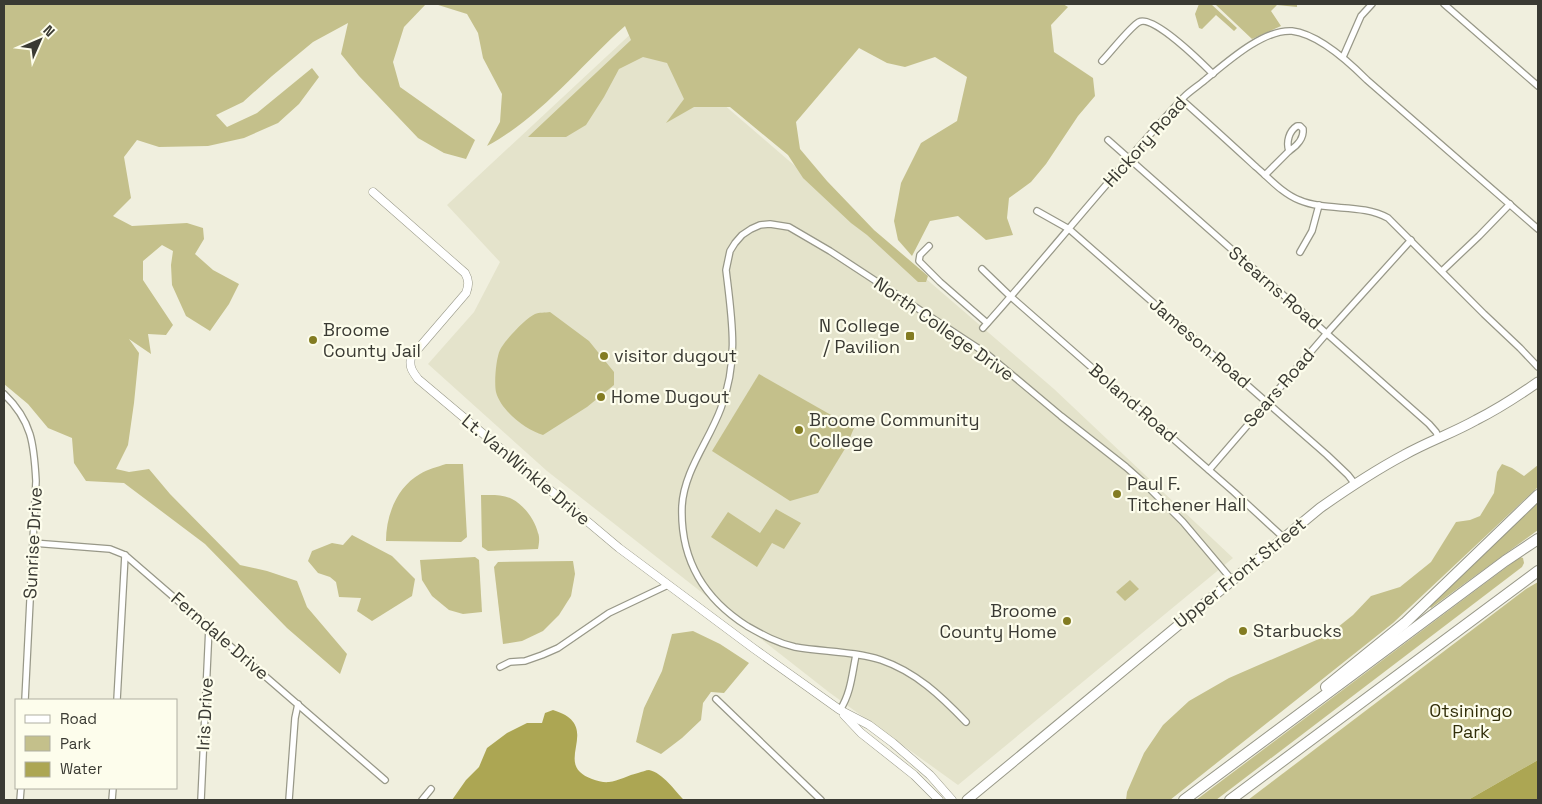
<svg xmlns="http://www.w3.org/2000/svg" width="1542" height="804" viewBox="0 0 1542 804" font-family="'Space Grotesk',sans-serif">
<rect width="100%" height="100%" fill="#f0efde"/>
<polygon fill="#e4e3cb" points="636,29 1054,389 1233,558 958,785 830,693 547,471 428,364 474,312 500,262 447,205"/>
<g fill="#c4c08b">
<polygon points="4,4 426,4 404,27 393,62 400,87 475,140 466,159 444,153 418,138 359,76 341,54 348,23 313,42 272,76 243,102 216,115 227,127 257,113 312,68 319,77 299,104 278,123 244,138 208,146 159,147 137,140 124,157 131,198 113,216 132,226 187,223 203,228 204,239 195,254 213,270 239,284 229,304 210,331 186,316 172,285 171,265 173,251 162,245 143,261 143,280 173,325 166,335 148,334 151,354 129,339 139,353 134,403 128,445 116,469 129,472 149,469 170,494 240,565 267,571 297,581 307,607 347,654 340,674 287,628 205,544 124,483 86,481 74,463 72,438 48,428 28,404 4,384"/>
<path d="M 435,4 L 1063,4 L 1068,7 L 1051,25 L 1054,52 L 1093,78 L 1095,96 L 1078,116 L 1046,164 L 1031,182 L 1009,198 L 1007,218 L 1013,235 L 986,240 L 958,216 L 930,221 L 912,256 L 898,240 L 894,221 L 901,183 L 921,143 L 957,121 L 967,77 L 935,57 L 905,67 L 887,63 L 859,48 L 796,122 L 800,149 L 827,181 L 874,230 L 928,276 L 926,282 L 918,282 L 867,235 L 851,223 L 803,178 L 788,155 L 730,107 L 694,107 L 666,123 L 684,99 L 667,63 L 643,57 L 619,69 L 604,97 L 586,125 L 566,137 L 528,137 L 631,40 L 625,26 C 580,66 541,117 487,146 L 500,122 L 502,94 L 483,58 L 478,33 L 467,14 Z"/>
<polygon points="1199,4 1211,4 1237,28 1234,31 1216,15 1202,29 1199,28 1195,14"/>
<polygon points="1215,4 1297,4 1297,7 1277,5 1271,11 1281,26 1252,39"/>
<path d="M 550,312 L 589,341 L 614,372 L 614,385 L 587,407 L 543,435 C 526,430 501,411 496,392 C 494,383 496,358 500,350 C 504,341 526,318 535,314 C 539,312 545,313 550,312 Z"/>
<polygon points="759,374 854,428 846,447 818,493 790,501 712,451"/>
<path d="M 446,464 L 463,464 L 467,537 L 461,542 L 386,541 C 386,515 397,487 420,474 C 428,469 437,467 446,464 Z"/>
<polygon points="1502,464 1512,468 1524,476 1538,465 1538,487 1393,623 1170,800 1126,800 1127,792 1144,753 1163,725 1189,701 1229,678 1328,635 1353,615 1371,596 1400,587 1431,562 1456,522 1470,520 1480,516 1494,493 1497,472"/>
<path d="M 481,495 C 491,495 502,494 512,499 C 524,505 535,520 538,533 C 540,537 539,544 538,549 L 488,551 L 482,547 Z"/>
<polygon points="1538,501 1538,530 1431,608 1429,606"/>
<polygon points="776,509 801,523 784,549 772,543 757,567 711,537 728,512 760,533"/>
<polygon points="352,535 392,556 415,579 412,596 372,621 357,611 361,598 339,597 336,582 330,577 318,573 308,561 312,551 332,543 343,545"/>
<polygon points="475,557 479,560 482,612 463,614 449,610 432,596 422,580 420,560"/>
<polygon points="1520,557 1523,558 1524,563 1522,567 1216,800 1196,800"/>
<polygon points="573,561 575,574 571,596 559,615 543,631 522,641 503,644 494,567 498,562"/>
<polygon points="1130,580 1139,589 1125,601 1116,592"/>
<polygon points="1538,582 1538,760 1468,800 1248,800 1526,589"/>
<polygon points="693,631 720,644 749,663 724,693 711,692 703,703 701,720 682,738 661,754 636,742 644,708 662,671 672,634"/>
</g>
<g fill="#aca653">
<path d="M 553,710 C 599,724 562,755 580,772 C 586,778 600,783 609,782 C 618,781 629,775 638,773 C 642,772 646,770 649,770 C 663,773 675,791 684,800 L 452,800 L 466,780 L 479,767 L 487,748 L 507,733 L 527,723 L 542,723 L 545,713 Z"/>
<polygon points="1538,760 1538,800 1468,800"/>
</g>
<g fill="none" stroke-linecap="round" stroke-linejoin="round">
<defs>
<g id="street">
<polyline points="1444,4 1538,86"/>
<polyline points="1343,57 1361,16 1372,4"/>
<path d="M 1102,61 C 1110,53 1130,27 1139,22 C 1153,14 1202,63 1213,74"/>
<path d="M 1182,100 C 1207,122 1232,145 1256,167 C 1269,178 1283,194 1299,200 C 1327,212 1361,203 1388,218 L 1484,314 L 1520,348 L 1538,367"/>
<path d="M 1297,126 L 1300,126 L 1303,129 C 1304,138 1297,146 1289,151 C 1286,142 1289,131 1297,126 Z"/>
<polyline points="1108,140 1429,424 1436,432 1439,438"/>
<polyline points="1265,175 1289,151"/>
<polyline points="1037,211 1069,229 1327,455 1348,475 1355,484"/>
<polyline points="929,246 920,255 919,261 940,282 987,323"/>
<polyline points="1300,252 1312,231 1319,205"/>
<polyline points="982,269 1010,296 1234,492 1284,538"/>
<polyline points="1442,271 1479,236 1510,204"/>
<path d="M 983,328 C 1051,252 1115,171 1184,97 C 1190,91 1198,86 1205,80 C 1226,63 1263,29 1292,31 C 1318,34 1349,62 1367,80 L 1538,229"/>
<path d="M 4,394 C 32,421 34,444 36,481 L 25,700"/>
<polyline points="1209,470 1327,333 1411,240"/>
<polyline points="33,543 110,549 125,555 385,780"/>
<polyline points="500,667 510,662 525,661 542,655 558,648 609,613 668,585"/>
<polyline points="716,699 821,800"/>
<polyline points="117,700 125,555"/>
<path d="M 840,710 C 851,693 852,674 856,655"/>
<path d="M 966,722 C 941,696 916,672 881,660 C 854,651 824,652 795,647 C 777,643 763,635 747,626 C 703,598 680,559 682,506 C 684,471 709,441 721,408 C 739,360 732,320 726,270 L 730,251 L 735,243 L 742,235 L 751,229 L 760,225 L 770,224 L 789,227 L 830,251 L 987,354 L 1061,416 L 1126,467 L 1144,483 L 1183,522 L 1232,580"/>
<polyline points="20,800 21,788"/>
<polyline points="112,800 113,788"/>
<polyline points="201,800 209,627"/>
<polyline points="289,800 295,718 298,704"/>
<polyline points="422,800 431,789"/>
</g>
<g id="secondary">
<path d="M 373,192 L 465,273 C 469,280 469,285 466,293 L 411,357 C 409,367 412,371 418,379 L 619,548 L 753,648 L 840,710 L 869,725 L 893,743 L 930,775 L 952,800"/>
<polyline points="844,715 861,733 914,775 939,800"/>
</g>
<path id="primary" d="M 967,800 L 1320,508 C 1347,489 1374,471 1404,455 C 1427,442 1453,433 1476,420 C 1498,409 1518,396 1538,382"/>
<g id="highway">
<polyline points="1326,687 1405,623 1538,495"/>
<polyline points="1184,800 1505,561 1538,539"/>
<polyline points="1230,800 1538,571"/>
</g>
</defs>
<use href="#street" stroke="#989888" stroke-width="8"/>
<use href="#secondary" stroke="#989888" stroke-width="9"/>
<use href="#primary" stroke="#989888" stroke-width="11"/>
<use href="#highway" stroke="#989888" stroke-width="12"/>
<use href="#street" stroke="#fff" stroke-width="5.5"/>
<use href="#secondary" stroke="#fff" stroke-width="8"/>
<use href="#primary" stroke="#fff" stroke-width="9"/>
<use href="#highway" stroke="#fff" stroke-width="10"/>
</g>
<g fill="#837c22" stroke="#fdfdec" stroke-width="2">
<rect x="905" y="331" width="10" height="10" rx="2.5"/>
<circle cx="313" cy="340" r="5"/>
<circle cx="604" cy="356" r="5"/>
<circle cx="601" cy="397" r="5"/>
<circle cx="799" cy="430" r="5"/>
<circle cx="1117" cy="494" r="5"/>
<circle cx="1067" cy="621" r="5"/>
<circle cx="1243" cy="631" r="5"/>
</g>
<g text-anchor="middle" stroke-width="4.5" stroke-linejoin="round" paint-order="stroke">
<g font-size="18" fill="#3a3a33" stroke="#fdfdec">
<text transform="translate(1145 142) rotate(-48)" y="6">Hickory Road</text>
<text transform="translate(1275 288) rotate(41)" y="6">Stearns Road</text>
<text transform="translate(944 329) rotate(35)" y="6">North College Drive</text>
<text transform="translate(1200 343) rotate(41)" y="6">Jameson Road</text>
<text transform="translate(1279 388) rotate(-49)" y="6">Sears Road</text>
<text transform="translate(1133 403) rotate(41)" y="6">Boland Road</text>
<text transform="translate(526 470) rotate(40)" y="6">Lt. VanWinkle Drive</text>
<text transform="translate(33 543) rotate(-87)" y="6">Sunrise Drive</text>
<text transform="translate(1240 573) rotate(-39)" y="6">Upper Front Street</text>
<text transform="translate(220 636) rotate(41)" y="6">Ferndale Drive</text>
<text transform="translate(205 714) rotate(-87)" y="6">Iris Drive</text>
</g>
<g font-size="18" fill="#3a3a33" stroke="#fdfdec" text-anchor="start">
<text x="900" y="332" text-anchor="end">N College<tspan x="900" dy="21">/ Pavilion</tspan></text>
<text x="323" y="336">Broome<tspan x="323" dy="21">County Jail</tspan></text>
<text x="614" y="362">visitor dugout</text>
<text x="611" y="403">Home Dugout</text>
<text x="809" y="426">Broome Community<tspan x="809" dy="21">College</tspan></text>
<text x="1127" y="490">Paul F.<tspan x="1127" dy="21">Titchener Hall</tspan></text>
<text x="1057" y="617" text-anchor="end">Broome<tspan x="1057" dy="21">County Home</tspan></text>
<text x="1253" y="637">Starbucks</text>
</g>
<g font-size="18" fill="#322f0a" stroke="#fdfdec">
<text x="1471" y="717">Otsiningo<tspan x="1471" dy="21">Park</tspan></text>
</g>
</g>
<rect width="1542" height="804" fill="none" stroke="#3a3a33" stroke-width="10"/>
<rect x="15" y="699" width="162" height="90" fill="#fdfdec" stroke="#afafa2"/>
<rect x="25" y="715" width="25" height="8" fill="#ffffff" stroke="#afafa2"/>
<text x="60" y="724" font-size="15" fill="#3a3a33">Road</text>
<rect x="25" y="736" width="25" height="15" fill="#c4c08b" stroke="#afafa2"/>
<text x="60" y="749" font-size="15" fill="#3a3a33">Park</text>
<rect x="25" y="762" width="25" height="15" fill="#aca653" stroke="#afafa2"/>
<text x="60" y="774" font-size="15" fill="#3a3a33">Water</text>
<g transform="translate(40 40) rotate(45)" stroke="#fdfdec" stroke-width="4" paint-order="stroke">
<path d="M0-4L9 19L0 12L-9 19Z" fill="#3a3a33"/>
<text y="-8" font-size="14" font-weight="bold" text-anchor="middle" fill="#3a3a33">N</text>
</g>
</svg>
